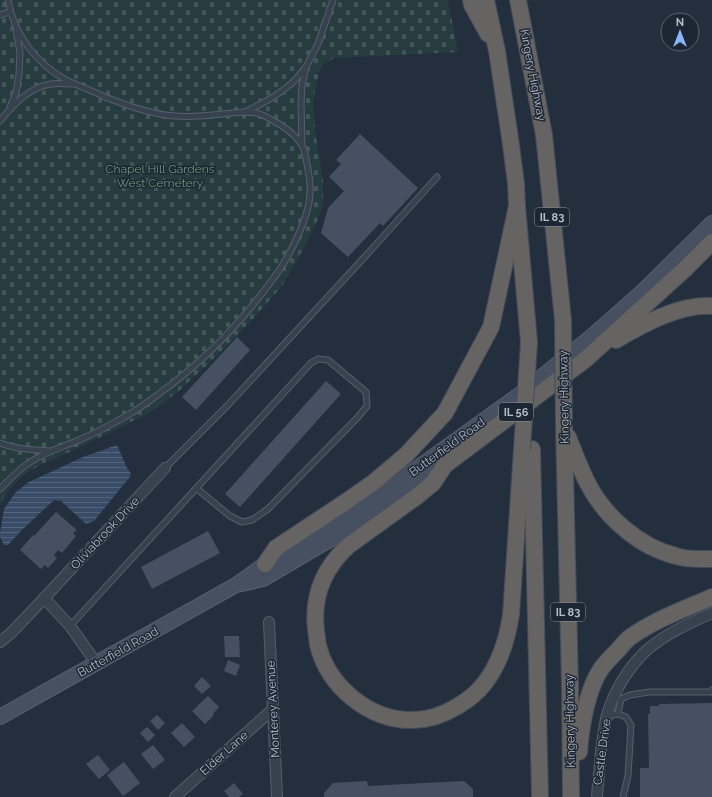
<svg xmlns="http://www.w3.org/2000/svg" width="712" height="797" viewBox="0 0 712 797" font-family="Raleway,sans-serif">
<defs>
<pattern id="cemetery-stones" width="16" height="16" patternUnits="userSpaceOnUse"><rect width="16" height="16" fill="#263c3f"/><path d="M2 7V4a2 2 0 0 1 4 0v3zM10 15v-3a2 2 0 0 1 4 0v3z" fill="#435659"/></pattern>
<pattern id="water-rules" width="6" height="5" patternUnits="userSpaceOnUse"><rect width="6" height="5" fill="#394c67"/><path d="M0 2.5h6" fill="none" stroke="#53647b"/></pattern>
</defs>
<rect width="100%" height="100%" fill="#242f3e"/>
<polygon fill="url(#cemetery-stones)" points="0,0 448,0 458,52 334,58 324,64 319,72 313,101 315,130 323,179 323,206 315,226 298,259 282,286 252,320 216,357 179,391 151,412 74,450 40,465 28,472 20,478 10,489 2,501 0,506"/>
<polygon fill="url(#water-rules)" points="117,445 127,468 131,473 129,478 94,521 86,524 61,501 54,500 23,529 8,545 4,545 0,537 0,533 4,509 16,492 29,482 83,457"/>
<g fill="#455162">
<polygon points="360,134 418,188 383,226 380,223 348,257 321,233 328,208 344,191 329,177 341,164 336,160"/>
<polygon points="237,337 250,350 196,410 182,397"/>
<polygon points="326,381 341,394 240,507 225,494"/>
<polygon points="56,512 77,530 73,533 76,536 62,553 58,550 54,555 57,558 48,568 45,565 41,569 20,550 33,535 34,536"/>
<polygon points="208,531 220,553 152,589 141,567"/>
<polygon points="224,636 239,636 240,657 225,657"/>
<polygon points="228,660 240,665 236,676 224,671"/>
<polygon points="202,677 211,686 202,694 194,686"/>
<polygon points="208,696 219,707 213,714 214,715 205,724 192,711"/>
<polygon points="712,703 712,797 640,797 640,768 649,768 648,714 650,714 650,706 659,706 659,704"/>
<polygon points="157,715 165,723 158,730 150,721"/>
<polygon points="182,723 195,737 184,747 171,733"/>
<polygon points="147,727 155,735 148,742 140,733"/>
<polygon points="153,745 165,760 153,769 141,754"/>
<polygon points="98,755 110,770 99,779 86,764"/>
<polygon points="124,762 140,783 123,796 107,775"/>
<polygon points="367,781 368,786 464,781 473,789 473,797 324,797 324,793 333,783"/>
<polygon points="234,783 243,794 239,797 229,797 224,791"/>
</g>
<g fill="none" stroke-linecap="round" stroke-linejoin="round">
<defs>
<g id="service">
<polyline points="0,15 10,12"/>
<polyline points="10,107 16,93 19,74 20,52 16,31"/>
<path d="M 245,112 C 261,104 279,95 293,82 C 297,78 301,73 305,68"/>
<path d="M 0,121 C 13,105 29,87 51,84 C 58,83 65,84 73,84"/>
<polyline points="302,144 301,104 302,85 306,67 318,44 333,0"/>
<path d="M 0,443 C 16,449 33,450 50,451"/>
<polyline points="165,468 228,405 371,250 437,177"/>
<path d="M 0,489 C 10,479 20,468 32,461 C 47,451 63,447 79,440 C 96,433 112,424 128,415 C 139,409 149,401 160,393 C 207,359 244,320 278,272 C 291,253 309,217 310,194 C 311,184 309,174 307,164 C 306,158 305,149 301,144 C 296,135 287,129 279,124 C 273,121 266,116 260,114 C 248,110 235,113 222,114 C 207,116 191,117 175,116 C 153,115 126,105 105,97 C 93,91 79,86 66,80 C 36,63 14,35 8,0"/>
<polyline points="70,626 311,363 318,359 328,360 366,392 367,406 358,417 268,509 252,520 242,522 230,516 196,488"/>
<polyline points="618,714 621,699 630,695 649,692 710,692 712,690"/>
<polyline points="607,716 618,714 626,717 631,725 628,776 623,797"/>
</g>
<g id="minor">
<polyline points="44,598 70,626 97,664"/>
<polyline points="269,622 277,797"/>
<polyline points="0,642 11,633 34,609 165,468"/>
<polyline points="175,797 273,709"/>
<path d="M 597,797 C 598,782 600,767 601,751 C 603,739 604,727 607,715 C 614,691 629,666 648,649 C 667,633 690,623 712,613"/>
</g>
<g id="secondary">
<polyline points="242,584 263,579 365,519 443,467"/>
<polyline points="0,717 236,585 265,564 357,509 405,477 519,395 591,337 642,292 712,223"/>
</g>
<g id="trunk">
<polyline points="471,0 472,5 488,34"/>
<polyline points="486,0 497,51 511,145 516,184 517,206 529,342"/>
<polyline points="518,0 544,135 563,320"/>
<path d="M 616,340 C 643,324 680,304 712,306"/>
<polyline points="564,427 570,686 571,797"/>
<path d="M 568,437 C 574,452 580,468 587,482 C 604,516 639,547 676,556 C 688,560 700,559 712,559"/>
<path d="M 522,449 L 511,615 C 507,640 500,664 484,684 C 477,693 468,700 458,706 C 445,714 429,720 413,720 C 369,721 328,686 318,645 C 317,640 317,635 316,630 C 312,596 324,568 348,546 L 416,497 L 433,483 L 445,465 L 586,359 L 686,268 L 712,242"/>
<polyline points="532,449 540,797"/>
<polyline points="265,564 276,548 347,501 374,482 406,455 445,413 491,327 517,206"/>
<path d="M 579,752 C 581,727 587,689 601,669 C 606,662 613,655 619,649 C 623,644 627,639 632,636 C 656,619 685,609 712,597"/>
</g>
</defs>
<use href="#service" stroke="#565f6c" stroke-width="7"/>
<use href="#minor" stroke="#565f6c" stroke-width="12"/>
<use href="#secondary" stroke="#565f6c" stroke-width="16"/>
<use href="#trunk" stroke="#434c59" stroke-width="18"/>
<use href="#service" stroke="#38414e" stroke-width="5"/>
<use href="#minor" stroke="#38414e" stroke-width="10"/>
<use href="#secondary" stroke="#465061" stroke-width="14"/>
<use href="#trunk" stroke="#656462" stroke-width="16"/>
<defs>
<g id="trunk-bridge">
<polyline points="563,320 564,427"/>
<polyline points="522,449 529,342"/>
</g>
</defs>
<use href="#trunk-bridge" stroke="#434c59" stroke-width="18" stroke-linecap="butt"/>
<use href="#trunk-bridge" stroke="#656462" stroke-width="16"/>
</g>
<g text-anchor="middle" stroke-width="3" stroke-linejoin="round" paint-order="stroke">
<g fill="#1d2633" stroke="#878f9c" stroke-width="1">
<rect x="535" y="208" width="34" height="18" rx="3"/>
<rect x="499" y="403" width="34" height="18" rx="3"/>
<rect x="551" y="603" width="34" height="18" rx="3"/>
</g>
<g font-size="11" font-weight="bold" fill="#b4bcc9">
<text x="552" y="221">IL 83</text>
<text x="516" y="416">IL 56</text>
<text x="568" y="616">IL 83</text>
</g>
<g font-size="12" fill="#b4bcc9" stroke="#1d2633">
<text transform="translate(533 75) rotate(79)" y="4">Kingery Highway</text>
<text transform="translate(564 397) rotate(-91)" y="4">Kingery Highway</text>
<text transform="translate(447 447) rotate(-36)" y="4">Butterfield Road</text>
<text transform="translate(105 533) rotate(-47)" y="4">Oliviabrook Drive</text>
<text transform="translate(118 652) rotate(-29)" y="4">Butterfield Road</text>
<text transform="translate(273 709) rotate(-93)" y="4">Monterey Avenue</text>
<text transform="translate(570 721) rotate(-91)" y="4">Kingery Highway</text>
<text transform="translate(602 752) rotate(-82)" y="4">Castle Drive</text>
<text transform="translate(224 753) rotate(-42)" y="4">Elder Lane</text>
</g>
<g font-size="12" fill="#6b9a76" stroke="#1d2633">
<text x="160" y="173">Chapel Hill Gardens<tspan x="160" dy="14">West Cemetery</tspan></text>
</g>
</g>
<g transform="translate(680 32)"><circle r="19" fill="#1d2633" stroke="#59626f"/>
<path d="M0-3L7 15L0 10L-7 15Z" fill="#8ab4f8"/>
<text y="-6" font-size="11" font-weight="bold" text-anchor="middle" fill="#b4bcc9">N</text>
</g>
</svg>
